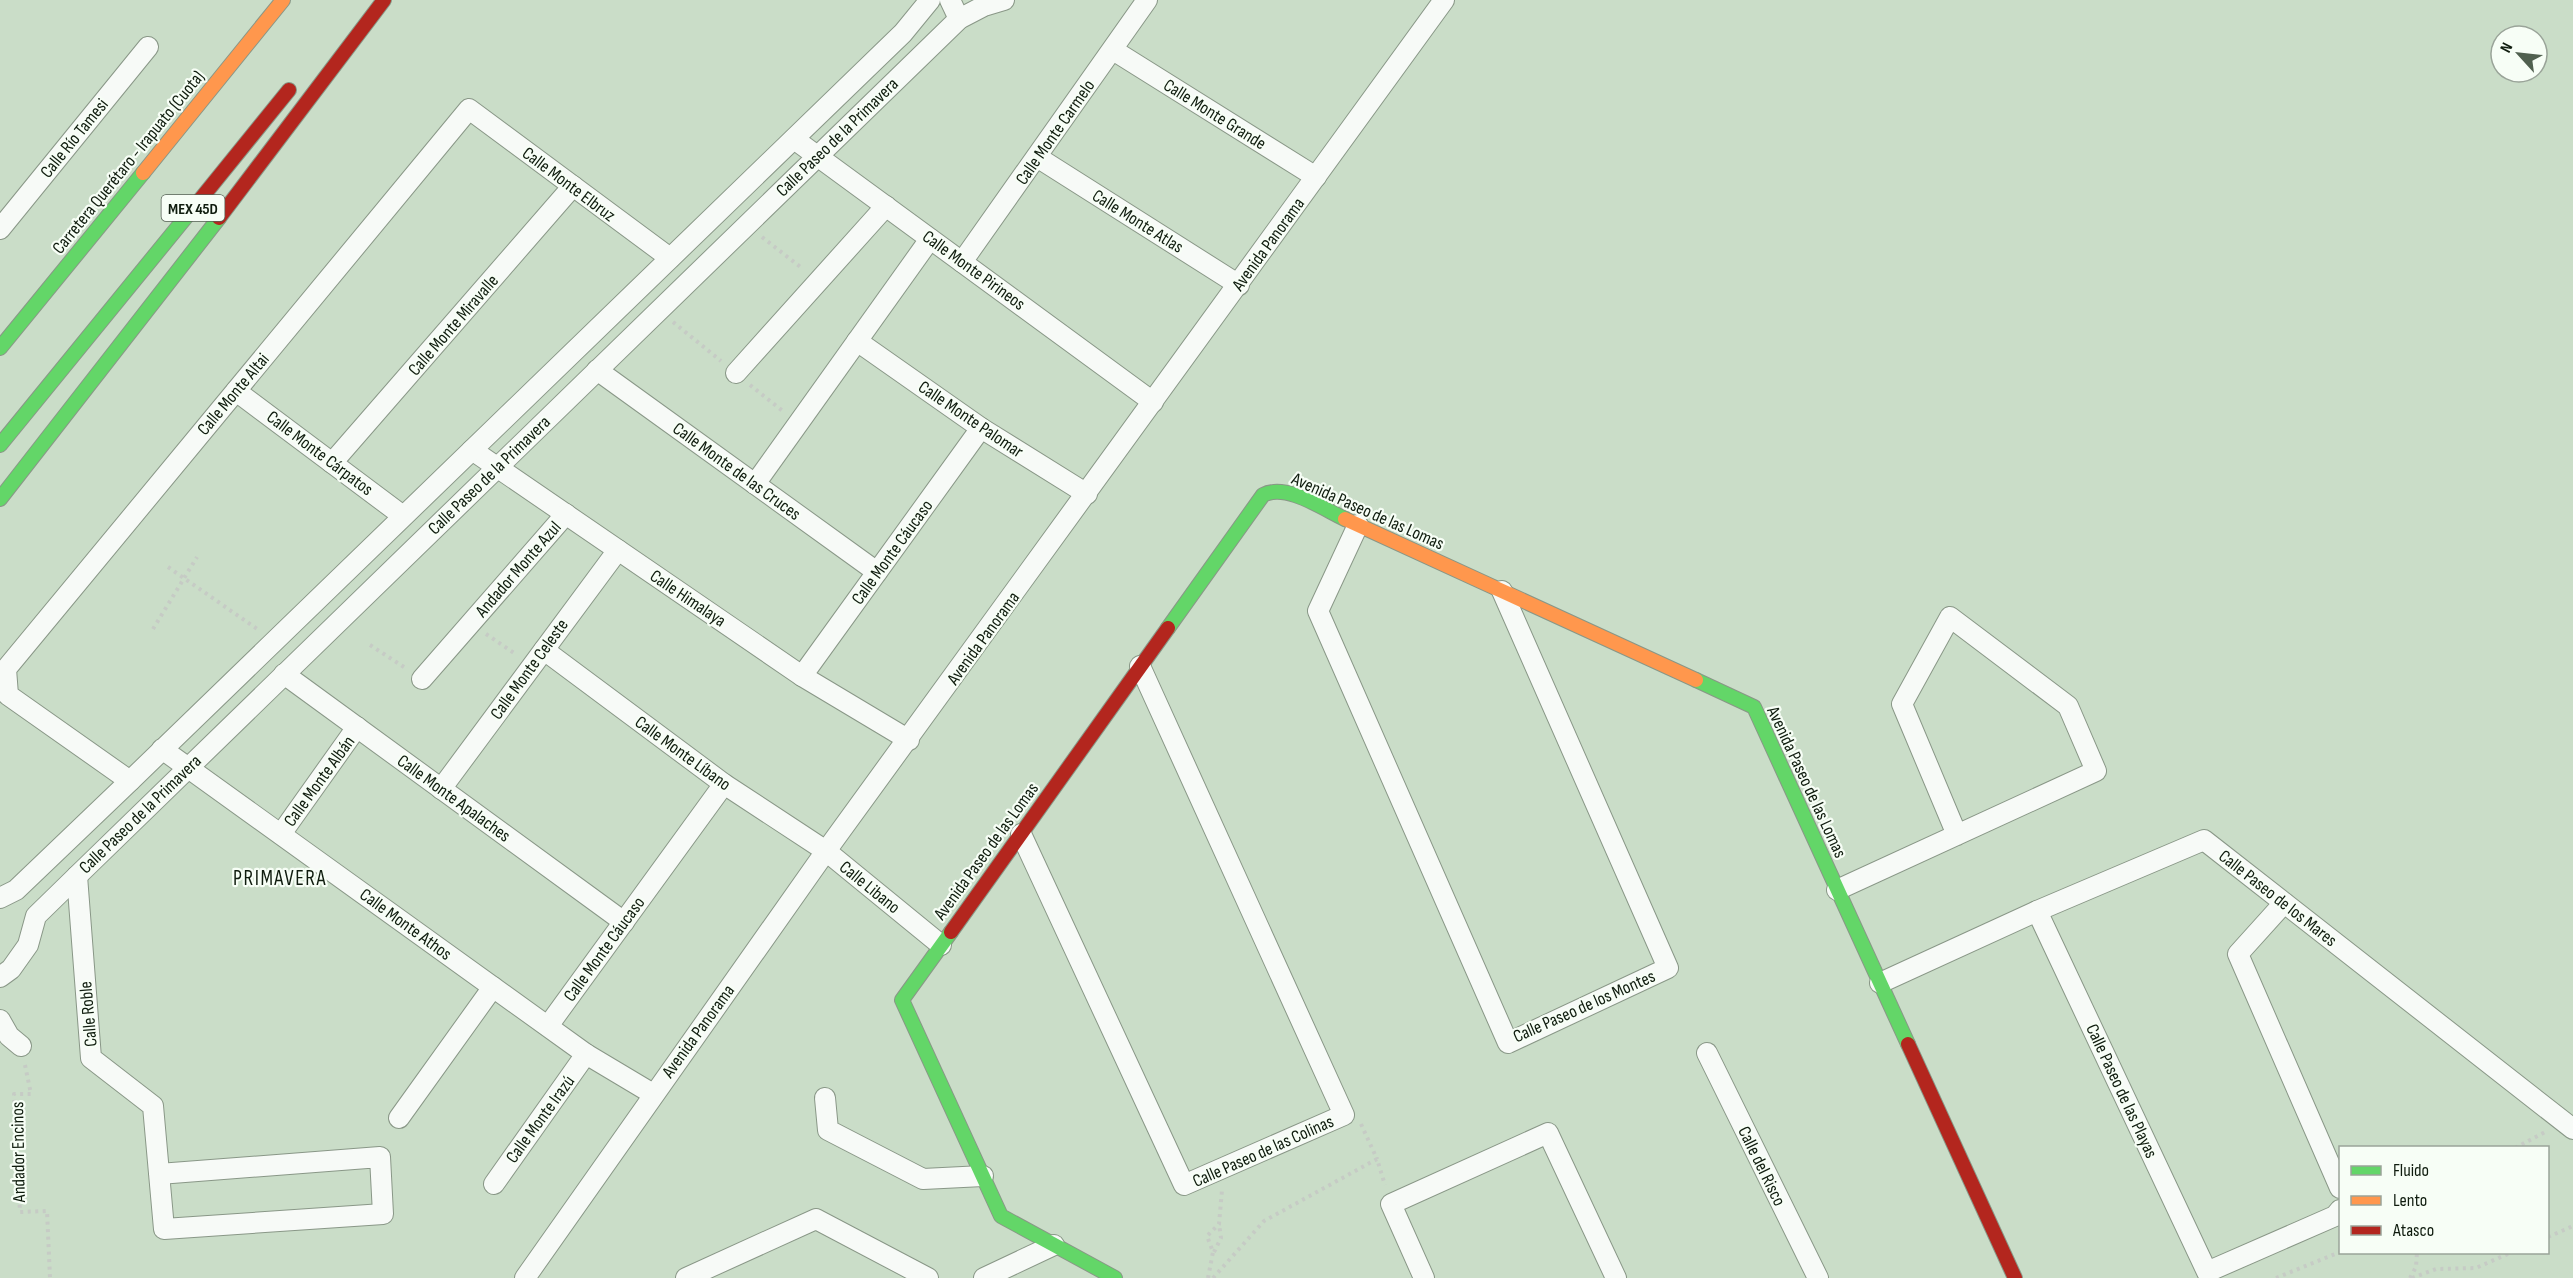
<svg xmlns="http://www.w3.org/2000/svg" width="2573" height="1278" viewBox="0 0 2573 1278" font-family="'Sofia Sans Condensed',sans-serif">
<rect width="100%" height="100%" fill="#caddc8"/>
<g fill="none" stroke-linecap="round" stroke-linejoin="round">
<defs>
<g id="street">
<polyline points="950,0 959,19"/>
<polyline points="1113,50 1316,177"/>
<polyline points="794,139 1153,402"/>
<polyline points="1037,157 1239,285"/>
<polyline points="0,229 148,47"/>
<polyline points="962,262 1147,0"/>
<polyline points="857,341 981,428 1087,494"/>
<polyline points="597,370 877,572"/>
<polyline points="736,373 886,206"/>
<polyline points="236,391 403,516"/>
<polyline points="472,450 802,676 909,740"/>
<polyline points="332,463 573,186"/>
<polyline points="755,484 930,239"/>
<polyline points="1358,525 1318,611 1508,1043 1668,968 1502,591"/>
<polyline points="544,650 724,784 826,851 941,945"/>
<polyline points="284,674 624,922"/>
<polyline points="802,676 981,428"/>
<polyline points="422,679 566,514"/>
<polyline points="162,749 586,1054 653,1094"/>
<polyline points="130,781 8,695 6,669 469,109 670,258"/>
<polyline points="441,789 618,550"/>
<polyline points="281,834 357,727"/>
<polyline points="1021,834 1184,1185 1344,1115 1140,666"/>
<polyline points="77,876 91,1058 153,1106 164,1229 383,1214 380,1157 159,1174"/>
<polyline points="1837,890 2096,771 2068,706 1950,617 1902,704 1957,835"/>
<polyline points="0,898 16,890 130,781 903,33 930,0"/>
<polyline points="2284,903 2238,954 2340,1188"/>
<polyline points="2037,911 2207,1272 2335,1216 2340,1210"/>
<polyline points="0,977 11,969 28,945 36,916 77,876 959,19 984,6 1004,0"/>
<polyline points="1880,983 2037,911 2204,840 2573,1129"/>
<polyline points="0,1020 9,1036 21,1046"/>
<polyline points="548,1026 724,784"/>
<polyline points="1707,1053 1818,1278"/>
<polyline points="825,1098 828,1130 923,1179 983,1176"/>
<polyline points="399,1118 493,987"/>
<polyline points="494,1184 586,1054"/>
<polyline points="525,1278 826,851 1444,0"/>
<polyline points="686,1278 816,1219 928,1278"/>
<polyline points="984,1278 1054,1245"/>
<polyline points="1424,1278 1391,1204 1548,1133 1616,1278"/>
</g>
<g id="fast">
<polyline points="0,348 143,173"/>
<polyline points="0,445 195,206"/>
<polyline points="0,499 219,218"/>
<path d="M 1168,628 L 1263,495 C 1286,483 1322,508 1345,519"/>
<polyline points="1696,680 1754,707 1908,1044"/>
<polyline points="951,932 902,1000 1001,1216 1115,1278"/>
</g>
<g id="slow">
<polyline points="143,173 283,0"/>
<polyline points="1345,519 1696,680"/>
</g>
<g id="jam">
<polyline points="195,206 289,90"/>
<polyline points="219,218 384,0"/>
<polyline points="951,932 1168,628"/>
<polyline points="1908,1044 2015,1278"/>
</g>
</defs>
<use href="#street" stroke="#899787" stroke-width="22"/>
<use href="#fast" stroke="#899787" stroke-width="16"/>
<use href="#slow" stroke="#899787" stroke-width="16"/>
<use href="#jam" stroke="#899787" stroke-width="16"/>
<g stroke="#c6cbc5" stroke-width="4" stroke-dasharray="3 4.5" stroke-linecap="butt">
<polyline points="762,237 803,269"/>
<polyline points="673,322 721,361"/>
<polyline points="750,385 784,412"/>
<polyline points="168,567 260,631"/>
<polyline points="153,629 197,557"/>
<polyline points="486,634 517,655"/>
<polyline points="370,645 407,669"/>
<polyline points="25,1065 31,1094 14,1094 20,1212 47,1211 50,1278"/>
<polyline points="1361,1124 1377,1159"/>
<polyline points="2515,1148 2547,1131"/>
<polyline points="2548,1237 2573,1226"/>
<polyline points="1214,1252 1221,1238 1219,1224"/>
<polyline points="1208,1278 1213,1252 1207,1236 1219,1224 1222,1190"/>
<polyline points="1213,1278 1264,1221 1377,1159 1385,1185"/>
<polyline points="2276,1278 2340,1252"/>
<polyline points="2410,1278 2416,1267 2417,1252"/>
<polyline points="2412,1278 2436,1269 2476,1268 2512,1252"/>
</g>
<use href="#street" stroke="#f7faf7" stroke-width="20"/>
<use href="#fast" stroke="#63d668" stroke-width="14"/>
<use href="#slow" stroke="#ff974d" stroke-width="14"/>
<use href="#jam" stroke="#b3261e" stroke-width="14"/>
</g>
<g text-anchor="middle" stroke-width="4.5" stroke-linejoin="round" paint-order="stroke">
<rect fill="#f7fef6" stroke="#556054" stroke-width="1.5" x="161.5" y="195" width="63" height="26" rx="4.5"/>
<g font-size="16" font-weight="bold" fill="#0f1c0e">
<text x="193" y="214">MEX 45D</text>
</g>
<g font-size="18" fill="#0f1c0e" stroke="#f7fef6">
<text transform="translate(1215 114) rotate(32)" y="6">Calle Monte Grande</text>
<text transform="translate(1055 132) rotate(-55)" y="6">Calle Monte Carmelo</text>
<text transform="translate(837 137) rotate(-44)" y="6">Calle Paseo de la Primavera</text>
<text transform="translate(74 138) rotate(-51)" y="6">Calle Río Tamesi</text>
<text transform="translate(128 162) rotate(-51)" y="6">Carretera Querétaro - Irapuato (Cuota)</text>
<text transform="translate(569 184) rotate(37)" y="6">Calle Monte Elbruz</text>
<text transform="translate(1138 221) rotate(32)" y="6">Calle Monte Atlas</text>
<text transform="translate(1268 244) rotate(-54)" y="6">Avenida Panorama</text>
<text transform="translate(974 270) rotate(36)" y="6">Calle Monte Pirineos</text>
<text transform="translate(453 325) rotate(-49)" y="6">Calle Monte Miravalle</text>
<text transform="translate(233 394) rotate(-50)" y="6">Calle Monte Altai</text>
<text transform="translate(971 419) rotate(34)" y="6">Calle Monte Palomar</text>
<text transform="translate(320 453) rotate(37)" y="6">Calle Monte Cárpatos</text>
<text transform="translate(737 471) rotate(36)" y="6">Calle Monte de las Cruces</text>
<text transform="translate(489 475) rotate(-44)" y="6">Calle Paseo de la Primavera</text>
<text transform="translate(1368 511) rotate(24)" y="6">Avenida Paseo de las Lomas</text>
<text transform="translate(892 552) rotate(-54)" y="6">Calle Monte Cáucaso</text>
<text transform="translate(518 569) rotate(-49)" y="6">Andador Monte Azul</text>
<text transform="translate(688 598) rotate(34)" y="6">Calle Himalaya</text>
<text transform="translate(983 638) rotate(-54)" y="6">Avenida Panorama</text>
<text transform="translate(529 669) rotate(-54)" y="6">Calle Monte Celeste</text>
<text transform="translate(683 753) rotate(36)" y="6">Calle Monte Líbano</text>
<text transform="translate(319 781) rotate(-54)" y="6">Calle Monte Albán</text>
<text transform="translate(1807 782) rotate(65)" y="6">Avenida Paseo de las Lomas</text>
<text transform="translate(454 798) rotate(36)" y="6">Calle Monte Apalaches</text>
<text transform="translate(140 814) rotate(-44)" y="6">Calle Paseo de la Primavera</text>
<text transform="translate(986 851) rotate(-54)" y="6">Avenida Paseo de las Lomas</text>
<text transform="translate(870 887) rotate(39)" y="6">Calle Libano</text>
<text transform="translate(2278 898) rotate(38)" y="6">Calle Paseo de los Mares</text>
<text transform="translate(406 924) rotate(36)" y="6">Calle Monte Athos</text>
<text transform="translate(604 949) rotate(-54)" y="6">Calle Monte Cáucaso</text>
<text transform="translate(1584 1006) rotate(-24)" y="6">Calle Paseo de los Montes</text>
<text transform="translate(88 1014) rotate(-95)" y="6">Calle Roble</text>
<text transform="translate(698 1031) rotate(-54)" y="6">Avenida Panorama</text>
<text transform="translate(2122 1091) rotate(65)" y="6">Calle Paseo de las Playas</text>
<text transform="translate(540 1119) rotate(-54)" y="6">Calle Monte Irazú</text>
<text transform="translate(1263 1151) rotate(-24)" y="6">Calle Paseo de las Colinas</text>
<text transform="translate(18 1152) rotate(-91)" y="6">Andador Encinos</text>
<text transform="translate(1762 1166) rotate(64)" y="6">Calle del Risco</text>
</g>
<g font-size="21" letter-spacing="1.5" fill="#0f1c0e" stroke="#f7fef6">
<text x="280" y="885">PRIMAVERA</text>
</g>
</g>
<rect x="2339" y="1146" width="210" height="108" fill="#f7fef6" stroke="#9aa499" stroke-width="1.5"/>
<rect x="2351" y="1166" width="30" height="9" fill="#63d668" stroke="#9aa499" stroke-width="1.5"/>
<text x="2393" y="1176" font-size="18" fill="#0f1c0e">Fluido</text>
<rect x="2351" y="1196" width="30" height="9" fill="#ff974d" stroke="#9aa499" stroke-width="1.5"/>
<text x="2393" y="1206" font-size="18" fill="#0f1c0e">Lento</text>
<rect x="2351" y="1226" width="30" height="9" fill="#b3261e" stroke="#9aa499" stroke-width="1.5"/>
<text x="2393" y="1236" font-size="18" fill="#0f1c0e">Atasco</text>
<g transform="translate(2519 54) rotate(297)"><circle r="28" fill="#f7fef6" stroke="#9aa499" stroke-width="1.5"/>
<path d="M0-4.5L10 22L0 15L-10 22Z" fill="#50604f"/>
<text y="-9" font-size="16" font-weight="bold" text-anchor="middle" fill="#0f1c0e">N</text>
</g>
</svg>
